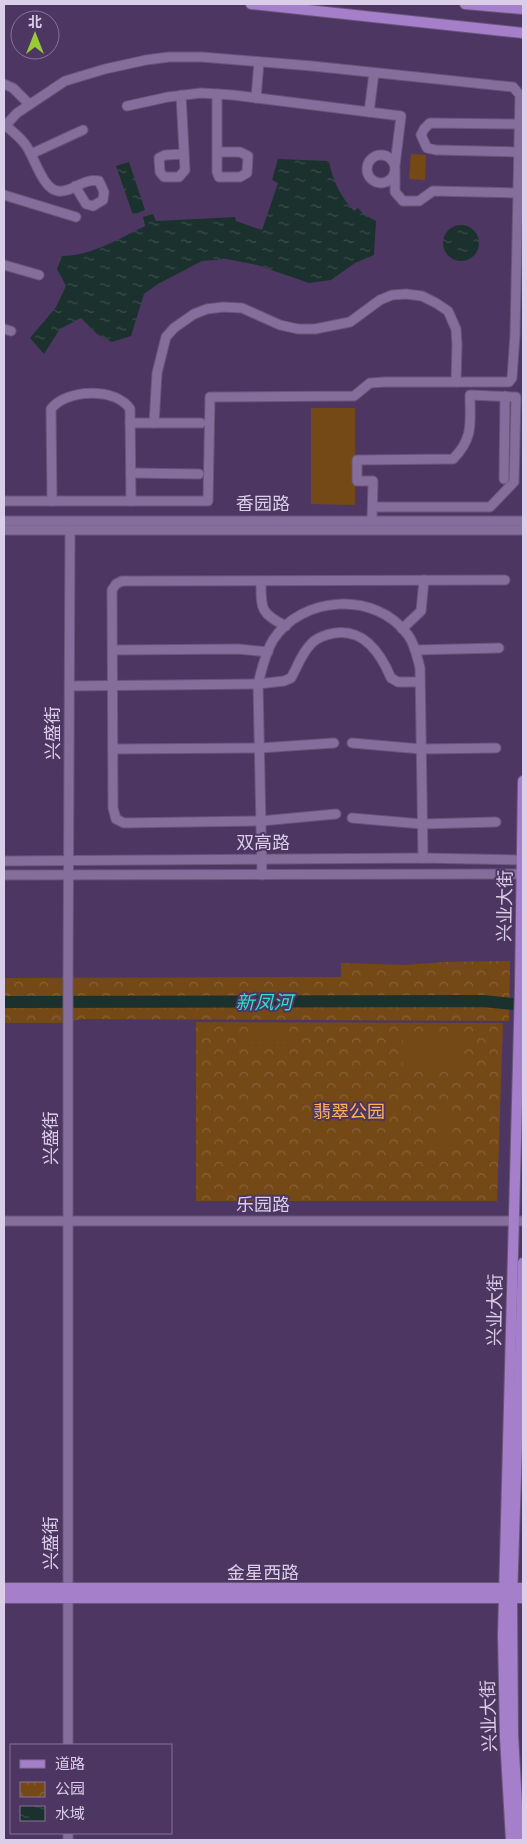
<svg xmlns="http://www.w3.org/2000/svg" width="527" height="1844" viewBox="0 0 527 1844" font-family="'IBM Plex Sans','Noto Sans SC',sans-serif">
<defs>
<pattern id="park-crowns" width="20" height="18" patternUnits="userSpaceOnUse" patternTransform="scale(1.25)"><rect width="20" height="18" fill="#744916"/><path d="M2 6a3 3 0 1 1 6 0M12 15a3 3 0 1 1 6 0" fill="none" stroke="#876238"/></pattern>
<pattern id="water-ripples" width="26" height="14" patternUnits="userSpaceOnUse" patternTransform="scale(1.25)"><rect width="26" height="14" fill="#1b312e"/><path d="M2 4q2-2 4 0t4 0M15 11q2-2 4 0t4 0" fill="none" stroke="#3c4e4c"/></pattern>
</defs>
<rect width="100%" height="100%" fill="#4d3762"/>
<g fill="url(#park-crowns)">
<polygon points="510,961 509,1021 82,1019 60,1023 4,1023 4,978 341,977 341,963 405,965 445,962"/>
<polygon points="196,1022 503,1023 497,1201 196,1201"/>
</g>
<g fill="#744916">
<polygon points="411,154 426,155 425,180 409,179"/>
<polygon points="311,408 355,408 355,505 311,504"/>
<rect x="251" y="1024" width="35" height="18"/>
<polygon points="403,1032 463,1032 462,1066 444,1066 444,1070 403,1070"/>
<polygon points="438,1116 454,1118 451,1146 435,1145"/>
</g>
<g fill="url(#water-ripples)">
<path d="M 278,159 L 329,161 C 333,181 340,196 354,211 L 358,208 L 363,214 L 376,221 L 374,255 L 355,263 L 331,280 L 309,283 L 257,265 L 226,259 L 202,261 L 158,284 L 144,294 L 131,336 L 112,342 L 97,334 L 81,318 L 60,329 L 44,354 L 30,338 L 56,307 L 66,286 L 57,269 L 62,256 C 91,256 120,238 145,226 L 143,217 L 153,214 L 156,221 L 235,217 L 236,221 L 262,230 L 278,183 L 272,180 Z"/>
<polygon points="129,162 145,210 133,215 116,166"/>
<circle cx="461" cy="243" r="18"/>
</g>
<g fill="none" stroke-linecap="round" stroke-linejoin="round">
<polyline stroke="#1b312e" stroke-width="12" points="4,1002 483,1001 523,1005"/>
<defs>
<g id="minor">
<polyline points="4,84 13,88 29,104"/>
<polyline points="217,94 217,172 219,177 240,177 247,173 248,156 240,152 217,152"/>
<polyline points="181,95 185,170 179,177 164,177 160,172 159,158 165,155 184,154"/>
<polyline points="256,98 259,62"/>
<polyline points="127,106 168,97 201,93 233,95 401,116 395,165"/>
<polyline points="369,112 374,73"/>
<path d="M 5,125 C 12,131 20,137 25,144 C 34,155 42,189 58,191 C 72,193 82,178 99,181 L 104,192 L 103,200 L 93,206 L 86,204 L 75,186"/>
<polyline points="4,127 17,113 65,81 105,69 146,60 169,57 202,57 312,66 513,87 520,95 515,335 512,378 509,382 385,382 370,383 354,396 210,397 208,501 4,501"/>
<polyline points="518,152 436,150 427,148 421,135 424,129 430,123 519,124"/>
<polyline points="31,154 83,130"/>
<circle cx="381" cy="169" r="14"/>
<polyline points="395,173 395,192 403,201 419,201 433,191 517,193"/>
<polyline points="4,195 76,217"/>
<polyline points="4,265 39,275"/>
<polyline points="4,329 11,331"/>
<polyline points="130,423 201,423"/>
<polyline points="154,423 157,373 166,337 174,328 194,314 207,309 223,307 242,308 280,325 298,329 315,329 350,322 380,300 392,295 406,294 422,296 436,303 448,311 456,329 457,345 456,382"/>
<polyline points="131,473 199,474"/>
<polyline points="504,479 505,396"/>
<path d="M 52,501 L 51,409 C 66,389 116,387 130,409 L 131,501"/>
<path d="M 372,520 L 373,481 L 357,481 L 357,460 L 453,459 C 474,438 470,423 470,395 L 516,397 L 514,482 L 490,507 L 373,507"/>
<polyline points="4,521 523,521"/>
<polyline points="4,530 523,530"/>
<path d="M 261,581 C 261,609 260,613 286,626"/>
<polyline points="402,629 421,611 424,580"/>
<polyline points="113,650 238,649 268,652"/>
<polyline points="415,650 499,648"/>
<path d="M 70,686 L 258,684 L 284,681 L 291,678 C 298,666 301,654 311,644 C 316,638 327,634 335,633 C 365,629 381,654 391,678 L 398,682 L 420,682"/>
<polyline points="352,743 421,749 496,748"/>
<polyline points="113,749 260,748 334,743"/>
<polyline points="336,814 261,821 124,823 116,819 113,808 112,590 116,584 122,581 505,580"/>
<polyline points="352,818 422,824 496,822"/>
<polyline points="4,861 423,858 523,860"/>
<polyline points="4,875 523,874"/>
<path d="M 262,875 L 258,684 C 262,669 265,653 273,640 C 302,595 376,591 408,635 C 415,644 417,657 420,668 L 423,858"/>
<polyline points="4,1221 523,1221"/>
<polyline points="68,1745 68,983 70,530"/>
<polyline points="68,1833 68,1840"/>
</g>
<g id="major">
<polyline points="251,4 523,33"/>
<polyline points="465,4 523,9"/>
<polyline points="4,1588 523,1588"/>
<polyline points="4,1598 523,1598"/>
<polyline points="511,1840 505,1737 503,1635 520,987 523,781"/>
<polyline points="519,1840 513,1735 512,1598 523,1263"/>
</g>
</defs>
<use href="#minor" stroke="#68567a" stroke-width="11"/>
<use href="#major" stroke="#68567a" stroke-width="12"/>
<use href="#minor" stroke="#856e9c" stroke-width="9"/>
<use href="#major" stroke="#a57fc9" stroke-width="10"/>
</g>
<g text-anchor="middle" stroke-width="4" stroke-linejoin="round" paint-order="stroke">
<g font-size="18" fill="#dacee8" stroke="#4d3762">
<text x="263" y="510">香园路</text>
<text transform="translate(53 733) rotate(-90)" y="6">兴盛街</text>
<text x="263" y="849">双高路</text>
<text transform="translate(505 906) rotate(-89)" y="6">兴业大街</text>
<text transform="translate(51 1138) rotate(-90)" y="6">兴盛街</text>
<text x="263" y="1211">乐园路</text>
<text transform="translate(495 1310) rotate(-89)" y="6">兴业大街</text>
<text transform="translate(51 1543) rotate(-90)" y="6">兴盛街</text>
<text x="263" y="1579">金星西路</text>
<text transform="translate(489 1716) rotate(-92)" y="6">兴业大街</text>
</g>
<g font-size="18" fill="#ffb25c" stroke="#4d3762">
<text x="349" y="1118">翡翠公园</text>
</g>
<g font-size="19" font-style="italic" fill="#2edfd1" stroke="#4d3762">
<text x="264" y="1009">新凤河</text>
</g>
</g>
<rect width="527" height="1844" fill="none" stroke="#dacee8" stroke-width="10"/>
<rect x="10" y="1744" width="162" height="90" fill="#4d3762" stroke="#857398"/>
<rect x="20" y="1760" width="25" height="8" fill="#a57fc9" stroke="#857398"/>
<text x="55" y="1769" font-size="15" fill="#dacee8">道路</text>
<rect x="20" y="1782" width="25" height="15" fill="url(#park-crowns)" stroke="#857398"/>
<text x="55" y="1794" font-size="15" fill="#dacee8">公园</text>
<rect x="20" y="1806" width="25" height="15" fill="url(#water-ripples)" stroke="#857398"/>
<text x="55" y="1819" font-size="15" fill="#dacee8">水域</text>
<g transform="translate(35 35)"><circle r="24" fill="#4d3762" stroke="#857398"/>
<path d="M0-4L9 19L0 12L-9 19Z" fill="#99cb35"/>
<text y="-8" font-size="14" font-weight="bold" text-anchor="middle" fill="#dacee8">北</text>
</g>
</svg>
